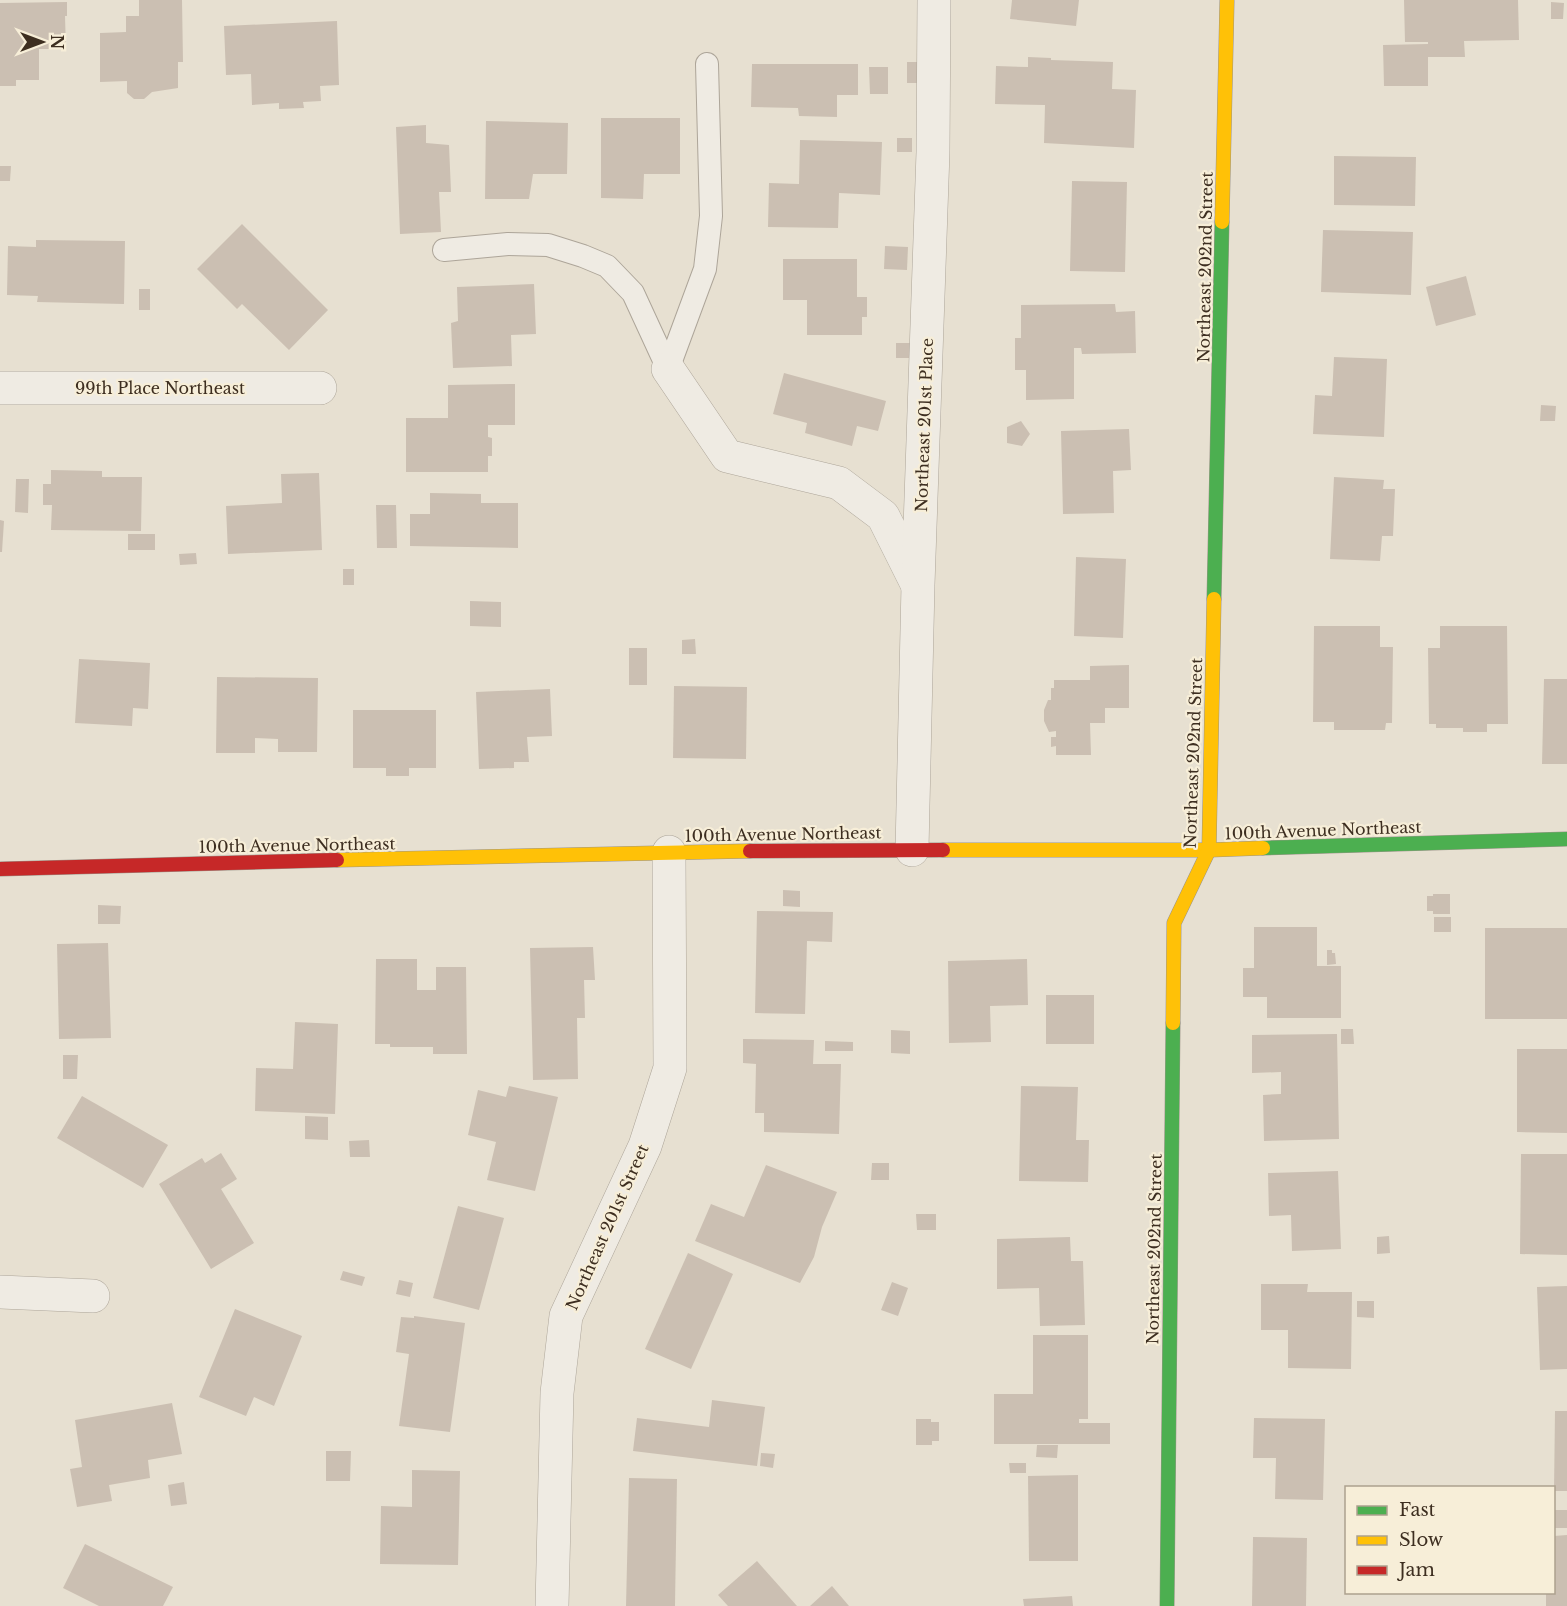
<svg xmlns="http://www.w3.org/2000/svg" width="1567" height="1606" viewBox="0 0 1567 1606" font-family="'Libre Baskerville',serif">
<rect width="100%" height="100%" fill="#e7e0d1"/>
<g fill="#cbbfb2">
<polygon points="139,0 182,0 183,62 178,62 178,88 152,92 144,99 134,99 127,93 127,81 100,82 100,33 126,32 126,16 139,16"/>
<polygon points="1012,0 1079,0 1076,26 1010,19"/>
<polygon points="1404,0 1518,0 1519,40 1464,41 1465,57 1428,57 1428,86 1384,86 1383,45 1428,44 1428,42 1405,42"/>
<polygon points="67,2 67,16 65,16 66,49 39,49 39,80 16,80 16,86 0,86 0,3"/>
<polygon points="1551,2 1564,3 1563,19 1551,19"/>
<polygon points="337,21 339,85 320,86 321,101 303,102 304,108 279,109 279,103 252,105 251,74 226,75 224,26"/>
<polygon points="1028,57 1051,58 1051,60 1113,62 1112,89 1136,90 1134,148 1044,143 1045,105 995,104 996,66 1028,67"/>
<rect x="907" y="62" width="10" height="21"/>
<polygon points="752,64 858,64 858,95 837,95 837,117 799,116 798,108 751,107"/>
<polygon points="869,67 888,67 888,94 870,94"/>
<polygon points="601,118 680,118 680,174 644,174 643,199 601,198"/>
<polygon points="486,121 568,123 567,174 533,174 529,199 485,199"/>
<polygon points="426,125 426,143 449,145 451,192 439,192 441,232 400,234 396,127"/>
<rect x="897" y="138" width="15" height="14"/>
<polygon points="800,140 882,142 880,195 839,193 838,228 768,227 769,183 799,184"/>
<polygon points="1334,156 1416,157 1415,206 1334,205"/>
<polygon points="0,166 11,166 10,181 0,181"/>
<polygon points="1072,181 1127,182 1125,272 1070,271"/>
<polygon points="242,224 328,310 289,350 242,304 237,309 197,269"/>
<polygon points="1323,230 1413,232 1411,295 1321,292"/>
<polygon points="36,240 125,241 124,304 37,302 38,296 7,295 8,246 36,247"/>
<polygon points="885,246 908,247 907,270 884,269"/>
<polygon points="783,259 857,259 857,297 867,297 867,317 862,317 862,335 807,335 807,300 783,300"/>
<polygon points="1466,276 1476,315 1436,326 1426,287"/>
<polygon points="534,284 536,334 511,335 512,366 453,368 451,323 458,321 457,287"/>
<rect x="139" y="289" width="11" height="21"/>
<polygon points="1115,304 1116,312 1135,311 1136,353 1082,354 1081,348 1074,348 1074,399 1026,400 1026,370 1015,370 1015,338 1021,338 1021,305"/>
<rect x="896" y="343" width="14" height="15"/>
<polygon points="1334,357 1387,359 1384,437 1313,434 1315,395 1332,396"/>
<polygon points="784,373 886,401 878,431 857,426 852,446 805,433 807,423 773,414"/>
<polygon points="515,384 515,425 488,425 488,437 492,438 492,456 488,456 488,472 406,472 406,418 448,418 448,385"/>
<polygon points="1541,405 1556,406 1555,421 1540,421"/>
<polygon points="1021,421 1030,434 1022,446 1007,443 1007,427"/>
<polygon points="1129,429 1131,470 1113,471 1114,513 1063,514 1061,431"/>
<polygon points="51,470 102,471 102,477 142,477 141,531 51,530 52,505 43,505 43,484 51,484"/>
<polygon points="319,473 322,550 228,554 226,506 282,503 281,474"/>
<polygon points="1334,477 1384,480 1383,489 1395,489 1393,536 1382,536 1380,561 1330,559"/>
<polygon points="16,479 29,479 28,513 15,512"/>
<polygon points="430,493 481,494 481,503 518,503 518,548 410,546 410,514 430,514"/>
<polygon points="376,505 396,505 397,548 377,548"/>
<polygon points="0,520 4,521 2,552 0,552"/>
<rect x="128" y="534" width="27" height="16"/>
<polygon points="196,553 197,564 180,565 179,554"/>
<polygon points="1076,557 1126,559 1123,638 1074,636"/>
<rect x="343" y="569" width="11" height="16"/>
<polygon points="470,601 501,602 501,627 470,626"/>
<polygon points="1314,626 1380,626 1380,647 1393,647 1392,723 1386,723 1385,730 1334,730 1334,722 1313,722"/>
<polygon points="1440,626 1507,626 1508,724 1487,724 1487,732 1463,732 1463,728 1436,728 1436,724 1429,724 1428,648 1440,648"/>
<polygon points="695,639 696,654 682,654 682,640"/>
<rect x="629" y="648" width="18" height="37"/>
<polygon points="79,659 150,663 148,709 133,708 132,726 75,723"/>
<polygon points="1129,665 1129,708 1105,708 1105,723 1090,723 1091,755 1056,755 1056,746 1051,747 1051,737 1056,737 1056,731 1049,732 1044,721 1044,710 1048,700 1051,700 1051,688 1054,688 1054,680 1090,680 1090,666"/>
<polygon points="217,677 318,678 317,752 278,752 278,739 255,738 255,753 216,753"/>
<polygon points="1544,679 1567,679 1567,764 1542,764"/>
<polygon points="674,686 747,687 746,759 673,758"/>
<polygon points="550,689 552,736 527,737 529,762 514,762 514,768 479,769 476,692"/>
<polygon points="353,710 436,710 436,768 409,768 409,776 386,776 386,768 353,768"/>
<polygon points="783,890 800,891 800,907 783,906"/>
<polygon points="1433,894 1450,894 1450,914 1433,914 1433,911 1427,911 1427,896 1433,896"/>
<polygon points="98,905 121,906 120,924 98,924"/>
<polygon points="757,911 833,912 832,942 807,941 805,1014 755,1013"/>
<rect x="1434" y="917" width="17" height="15"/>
<polygon points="1254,927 1317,927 1317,966 1341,966 1341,1018 1267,1018 1267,997 1243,997 1243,968 1254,968"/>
<rect x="1485" y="928" width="82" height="91"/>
<polygon points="108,943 111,1038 59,1039 57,944"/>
<polygon points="593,947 595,980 584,980 585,1018 577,1018 578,1079 533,1080 530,948"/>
<polygon points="1327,950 1332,950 1332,953 1335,953 1336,964 1327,965"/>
<polygon points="376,959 417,959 417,990 436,990 436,967 466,967 467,1054 433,1054 433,1047 390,1047 390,1044 375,1044"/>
<polygon points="1027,959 1028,1005 990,1006 991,1042 949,1043 948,961"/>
<rect x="1046" y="995" width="48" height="49"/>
<polygon points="295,1022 338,1024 335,1114 255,1111 256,1068 293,1069"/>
<polygon points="1341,1029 1353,1029 1354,1044 1341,1044"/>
<polygon points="891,1030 910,1031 910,1054 891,1053"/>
<polygon points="1337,1034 1339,1139 1264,1141 1263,1095 1281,1094 1281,1072 1252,1073 1252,1035"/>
<polygon points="743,1039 814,1040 813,1064 841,1064 839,1134 764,1132 764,1113 755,1113 756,1064 743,1063"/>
<polygon points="825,1041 853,1042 853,1051 825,1051"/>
<polygon points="1517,1049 1567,1049 1567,1133 1517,1132"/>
<polygon points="63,1055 78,1055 77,1079 63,1079"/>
<polygon points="509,1086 558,1097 535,1191 487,1180 496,1142 468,1135 478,1090 506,1097"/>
<polygon points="1021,1086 1078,1087 1076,1140 1089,1140 1088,1182 1019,1181"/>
<polygon points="82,1096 168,1145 143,1188 57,1138"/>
<polygon points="305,1116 328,1117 328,1140 305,1139"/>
<polygon points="369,1140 370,1157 350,1157 349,1141"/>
<polygon points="221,1153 237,1179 221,1189 254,1243 211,1269 159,1184 202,1158 205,1163"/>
<polygon points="1521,1154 1567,1154 1567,1255 1520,1254"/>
<polygon points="872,1163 889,1163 889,1180 871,1180"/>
<polygon points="766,1165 837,1192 822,1227 814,1257 800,1283 695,1241 711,1204 744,1217"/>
<polygon points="1338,1171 1341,1249 1292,1251 1291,1215 1269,1216 1268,1173"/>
<polygon points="458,1206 504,1218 479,1310 433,1298"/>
<polygon points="916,1214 936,1214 936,1230 917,1230"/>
<polygon points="1389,1236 1390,1253 1377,1254 1377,1237"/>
<polygon points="1070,1237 1071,1261 1083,1261 1085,1325 1040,1326 1039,1288 997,1289 997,1239"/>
<polygon points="688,1253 733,1274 691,1369 645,1349"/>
<polygon points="343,1271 365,1277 362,1286 340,1280"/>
<polygon points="399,1280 413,1283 410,1297 396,1294"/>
<polygon points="892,1282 908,1288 898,1316 881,1310"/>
<polygon points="1261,1284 1308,1284 1307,1292 1352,1292 1351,1369 1288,1368 1288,1330 1261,1330"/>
<polygon points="1567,1286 1567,1369 1540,1370 1537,1287"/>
<polygon points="1357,1301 1374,1301 1374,1318 1357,1317"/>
<polygon points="235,1309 302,1336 274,1406 254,1397 246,1416 199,1397"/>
<polygon points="414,1316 465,1323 450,1432 399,1426 409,1354 396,1352 401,1317 414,1318"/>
<polygon points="1033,1335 1088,1335 1088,1419 1079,1419 1079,1423 1110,1423 1110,1444 994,1444 994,1394 1033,1394"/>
<polygon points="712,1400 765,1407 757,1466 633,1451 637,1418 709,1427"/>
<polygon points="172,1403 182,1454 148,1460 150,1478 109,1485 112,1501 77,1507 70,1469 82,1467 75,1420"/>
<polygon points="1555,1411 1567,1411 1567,1491 1554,1491"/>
<polygon points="1254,1418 1325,1419 1323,1500 1275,1499 1276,1458 1253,1458"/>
<polygon points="916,1419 931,1419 931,1422 939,1422 939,1441 932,1441 932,1445 916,1445"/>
<polygon points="1037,1445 1058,1445 1057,1458 1036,1457"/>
<polygon points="326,1451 351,1451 350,1481 326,1481"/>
<polygon points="761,1453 775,1454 773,1468 760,1466"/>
<polygon points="1009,1463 1026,1463 1026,1473 1010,1473"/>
<polygon points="412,1470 460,1471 458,1565 380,1564 381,1506 412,1507"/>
<polygon points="1078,1475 1078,1561 1029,1561 1028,1476"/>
<polygon points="629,1478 677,1479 675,1606 626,1606"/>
<polygon points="184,1482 187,1504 171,1506 168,1485"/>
<rect x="1554" y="1510" width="13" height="18"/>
<polygon points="1567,1535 1567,1606 1546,1606 1546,1592 1554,1592 1554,1536"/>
<polygon points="1253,1537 1307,1538 1306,1606 1252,1606"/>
<polygon points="85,1544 173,1587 163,1606 99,1606 63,1588"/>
<polygon points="757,1561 797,1606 728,1606 718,1595"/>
<polygon points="832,1586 849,1606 810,1606"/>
<polygon points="1072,1596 1073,1606 1024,1606 1023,1599"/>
</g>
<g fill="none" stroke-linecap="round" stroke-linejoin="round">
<defs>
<g id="lane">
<polyline points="444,250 508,244 548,245 583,256 607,266 633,293 668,369"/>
<polyline points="668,369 705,269 711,216 707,64"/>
</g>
<g id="street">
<polyline points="668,369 727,456 839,483 883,516 917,584"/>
<polyline points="0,388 320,388"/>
<polyline points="912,850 918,585 933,152 934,0"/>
<polyline points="0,1292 93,1296"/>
<polyline points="552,1606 557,1393 566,1316 645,1146 670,1068 669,852"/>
</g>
<g id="fast">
<polyline points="1214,599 1222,222"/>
<polyline points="1263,848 1567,839"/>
<polyline points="1167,1606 1173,1023"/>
</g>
<g id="slow">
<polyline points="1222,222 1227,1"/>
<polyline points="943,850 1209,850 1263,848"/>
<polyline points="337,860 750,851"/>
<polyline points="1173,1023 1174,923 1209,850 1214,599"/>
</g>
<g id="jam">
<polyline points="750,851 943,850"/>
<polyline points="0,869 337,860"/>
</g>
</defs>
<use href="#lane" stroke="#ada599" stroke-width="24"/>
<use href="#street" stroke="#ada599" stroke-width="34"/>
<use href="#fast" stroke="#9c958a" stroke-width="15"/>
<use href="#slow" stroke="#9c958a" stroke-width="15"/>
<use href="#jam" stroke="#9c958a" stroke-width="15"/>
<use href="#lane" stroke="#efebe3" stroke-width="22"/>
<use href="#street" stroke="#efebe3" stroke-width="33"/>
<use href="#fast" stroke="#4caf50" stroke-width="14"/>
<use href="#slow" stroke="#ffc107" stroke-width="14"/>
<use href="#jam" stroke="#c62828" stroke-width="14"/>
</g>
<g text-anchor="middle" stroke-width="4.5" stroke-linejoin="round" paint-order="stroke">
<g font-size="16" fill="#3d2e20" stroke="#f7eed8">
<text transform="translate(1205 267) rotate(-89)" y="6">Northeast 202nd Street</text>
<text x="160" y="394">99th Place Northeast</text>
<text transform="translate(924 425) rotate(-88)" y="6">Northeast 201st Place</text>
<text transform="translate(1193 753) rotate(-88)" y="6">Northeast 202nd Street</text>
<text transform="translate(1323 830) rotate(-2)" y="6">100th Avenue Northeast</text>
<text transform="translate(783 834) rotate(-1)" y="6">100th Avenue Northeast</text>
<text transform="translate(297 845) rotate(-1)" y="6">100th Avenue Northeast</text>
<text transform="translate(607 1227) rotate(-66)" y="6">Northeast 201st Street</text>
<text transform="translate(1154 1249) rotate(-89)" y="6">Northeast 202nd Street</text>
</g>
</g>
<rect x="1345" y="1486" width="210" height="108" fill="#f7eed8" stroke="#ada18e" stroke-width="1.5"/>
<rect x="1357" y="1506" width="30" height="9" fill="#4caf50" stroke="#ada18e" stroke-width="1.5"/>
<text x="1399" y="1516" font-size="18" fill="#3d2e20">Fast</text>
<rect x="1357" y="1536" width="30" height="9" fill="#ffc107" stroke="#ada18e" stroke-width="1.5"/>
<text x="1399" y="1546" font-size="18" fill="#3d2e20">Slow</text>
<rect x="1357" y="1566" width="30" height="9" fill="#c62828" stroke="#ada18e" stroke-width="1.5"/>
<text x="1399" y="1576" font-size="18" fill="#3d2e20">Jam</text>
<g transform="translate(42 42) rotate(90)" stroke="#f7eed8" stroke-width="4.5" paint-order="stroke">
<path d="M0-4.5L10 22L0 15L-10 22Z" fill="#3d2e20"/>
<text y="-9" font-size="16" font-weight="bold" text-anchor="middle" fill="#3d2e20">N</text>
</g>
</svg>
